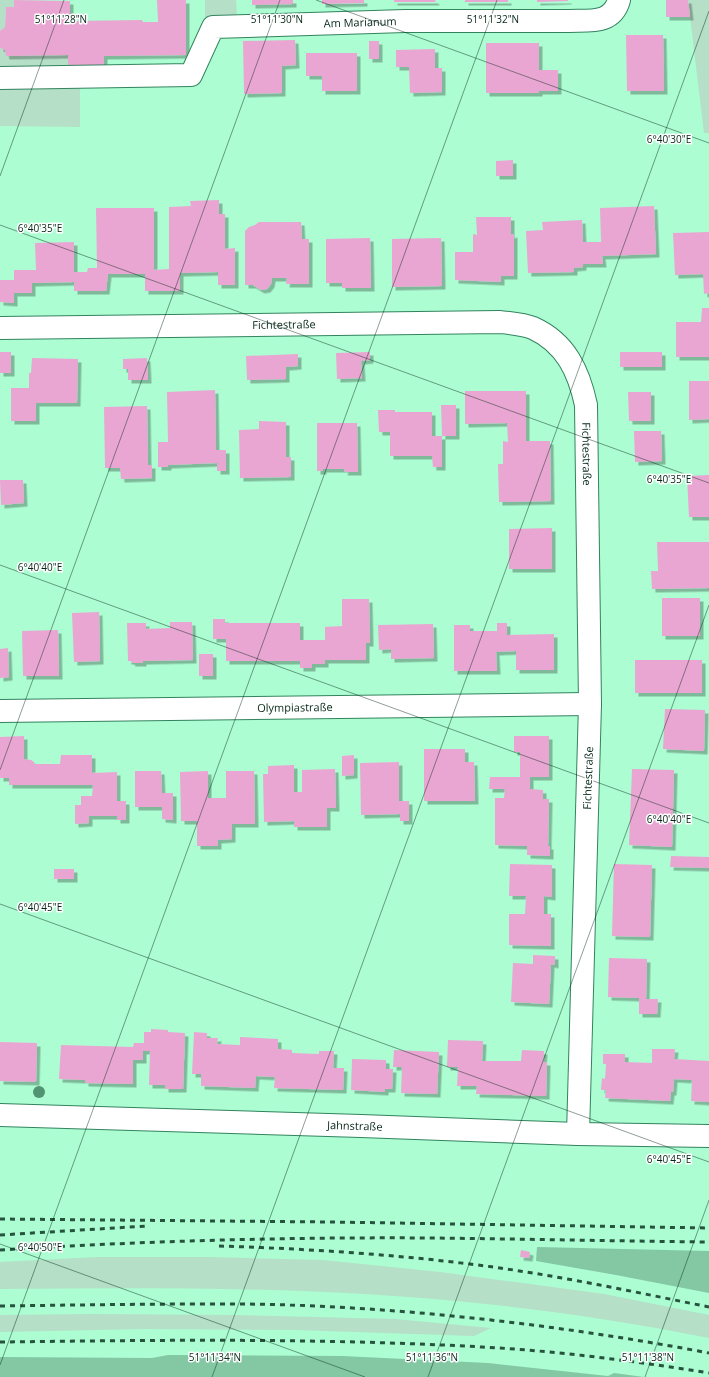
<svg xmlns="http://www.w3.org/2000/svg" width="709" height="1377" viewBox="0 0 709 1377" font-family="'Open Sans',sans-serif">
<defs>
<filter id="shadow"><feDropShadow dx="3.5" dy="3.5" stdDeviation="0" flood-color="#0004"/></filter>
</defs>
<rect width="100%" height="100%" fill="#acfdd2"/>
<g fill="#b5dfc7">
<polygon points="0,0 14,0 14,7 6,7 5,27 0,31"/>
<polygon points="205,0 236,0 237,16 205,17"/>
<polygon points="688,0 709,0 709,133 704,133"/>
<polygon points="0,48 5,50 6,56 68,55 68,67 80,87 80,127 0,126"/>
<path d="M 97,1257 L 210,1257 L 323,1260 L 440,1272 L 604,1294 L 709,1315 L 709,1338 C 596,1315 481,1301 365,1294 C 243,1287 122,1288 0,1289 L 0,1262 Z"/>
<polygon points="92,1314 236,1315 395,1319 491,1328 474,1336 296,1330 144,1329 0,1332 0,1315"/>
</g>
<g fill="#83c7a3">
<polygon points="537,1247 709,1251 709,1293 616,1275 536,1261"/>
<polygon points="168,1355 342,1356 488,1363 608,1376 614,1373 644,1377 0,1377 0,1357 152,1358"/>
</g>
<g fill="#eaa6d2" filter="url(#shadow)">
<polygon points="14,0 70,1 70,21 142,20 143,22 158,22 157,0 186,0 186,55 104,56 104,66 68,67 68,55 6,56 5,50 0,48 0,31 5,27 6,7 14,7"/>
<polygon points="252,0 293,0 293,4 252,5"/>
<polygon points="322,0 364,0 364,3 322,4"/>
<polygon points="394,0 435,0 436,2 394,2"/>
<rect x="465" y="0" width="43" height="2"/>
<polygon points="537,0 568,0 568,1 537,2"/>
<polygon points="666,0 688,0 690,17 666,17"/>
<polygon points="626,35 663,35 664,91 627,91"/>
<polygon points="295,40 296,65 282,66 282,93 244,94 243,41"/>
<rect x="369" y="41" width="10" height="18"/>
<polygon points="486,43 539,43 539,70 558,70 558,91 539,91 539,93 486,93"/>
<polygon points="435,49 435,68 442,68 442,92 410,93 409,67 396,67 396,50"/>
<polygon points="306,53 357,53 357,91 322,91 322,76 306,76"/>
<polygon points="513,160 513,176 496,176 496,161"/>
<polygon points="219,200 219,214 225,214 225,249 235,248 235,285 218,285 218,272 180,273 180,291 145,291 145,274 108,274 106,291 74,291 74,282 32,283 32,293 14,293 14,303 0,302 0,280 14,280 14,270 36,270 35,243 74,242 74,272 87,272 88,268 97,268 96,208 154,208 154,270 169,269 169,207 191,206 190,201"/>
<polygon points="654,206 656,254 602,256 603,264 583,264 583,267 574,268 574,272 528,273 526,231 543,230 542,222 582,220 583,242 601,242 600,208"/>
<polygon points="476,217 511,217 511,235 514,234 514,276 501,276 501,282 455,280 455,252 473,252 473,234 477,235"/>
<polygon points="259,222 301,222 302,239 309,239 309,284 286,284 287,278 272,278 271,284 267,289 261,290 253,285 245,285 245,231 249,227 255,225"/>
<polygon points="709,232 709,293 704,294 703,274 675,275 673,233"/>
<polygon points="370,238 371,288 342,288 342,283 326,283 326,239"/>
<polygon points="441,238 442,286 392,287 392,239"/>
<polygon points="702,308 709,308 709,357 676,357 676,322 701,322"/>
<rect x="0" y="352" width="11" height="21"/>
<polygon points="370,352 370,360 361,361 362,378 337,379 336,353"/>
<rect x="620" y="352" width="42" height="15"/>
<polygon points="298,354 298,366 286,367 286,379 247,380 246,356"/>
<polygon points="32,358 78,359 77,403 36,403 36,421 11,421 11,388 29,388 29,373 31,373"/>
<polygon points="147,358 148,380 128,380 128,369 123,369 123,359"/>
<polygon points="689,381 709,381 709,419 689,420"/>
<polygon points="215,390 216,450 226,450 226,471 217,471 217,463 168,465 168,467 158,467 158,442 168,442 167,392"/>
<polygon points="465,391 526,391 526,441 550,441 551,501 499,502 498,464 503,464 503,441 508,442 507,423 465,424"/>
<polygon points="628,392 651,392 651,421 629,421"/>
<polygon points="441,405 456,405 456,436 442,436"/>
<polygon points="147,406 148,465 152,465 152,478 121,479 120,468 105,468 104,407"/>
<polygon points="378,410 395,410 395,412 432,412 432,436 442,436 442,467 433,467 432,456 390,456 390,432 379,432"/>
<polygon points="259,421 286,422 286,457 291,457 291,477 240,478 239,430 259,429"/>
<polygon points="317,423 357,423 358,472 344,472 345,469 323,469 323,471 317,471"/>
<polygon points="634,431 661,431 662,461 635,462"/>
<polygon points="709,475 709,517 689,517 687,476"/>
<polygon points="0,480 23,480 24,503 1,505"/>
<polygon points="552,528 552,569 509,569 509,529"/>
<polygon points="657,542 709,542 709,588 652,589 651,571 658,571"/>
<rect x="662" y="598" width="38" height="38"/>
<polygon points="342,599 369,599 370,643 366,643 366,660 325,660 325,664 312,664 312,668 300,668 300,661 226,661 226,639 213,639 213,619 225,619 225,623 300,623 300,640 325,640 325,627 342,626"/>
<polygon points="99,612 100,661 74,662 72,613"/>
<polygon points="170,622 192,622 193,660 143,661 143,663 132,663 131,661 128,661 127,623 146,623 146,629 170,628"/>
<polygon points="497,623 507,623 507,635 554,634 554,670 516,670 516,651 496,652 497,671 454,671 454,625 470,625 470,631 497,631"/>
<polygon points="433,624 434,658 391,659 391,649 379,650 378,625"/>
<polygon points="58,630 59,676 23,676 22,631"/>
<polygon points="8,648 9,677 0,678 0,649"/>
<rect x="199" y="654" width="14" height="22"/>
<rect x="635" y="660" width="67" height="33"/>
<polygon points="665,709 705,710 704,751 663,749"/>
<polygon points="24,736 24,759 31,760 34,762 34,764 60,764 61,755 92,755 92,773 117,772 117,801 126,801 126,820 117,820 117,816 89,816 89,823 75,824 75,805 81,805 81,796 92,796 93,785 9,785 9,778 0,778 0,737"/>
<polygon points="514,736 549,736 549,777 530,777 530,789 543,790 543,799 549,799 548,846 550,846 550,856 527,855 527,846 495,845 495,798 504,798 505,789 489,789 490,777 520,777 520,752 514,752"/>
<polygon points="424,749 465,749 465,762 474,762 475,801 424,801"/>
<polygon points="354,755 354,775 342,776 342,756"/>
<polygon points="399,762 399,801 409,801 409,821 400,821 400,814 361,815 360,763"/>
<polygon points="294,765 294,792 302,792 302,770 335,769 336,808 327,808 327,827 294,827 294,821 264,822 263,774 268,774 268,766"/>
<polygon points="632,769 674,770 672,847 629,845"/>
<polygon points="135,771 161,771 162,793 173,793 173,820 162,819 162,807 135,807"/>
<polygon points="208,771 208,798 226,798 226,771 254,771 255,824 232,824 232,839 218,840 218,846 197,846 197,821 181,821 180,772"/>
<polygon points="671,856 709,857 709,868 670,867"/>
<polygon points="510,864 552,865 552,897 544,896 544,914 551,914 551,946 509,945 509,914 525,914 526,896 509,896"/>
<polygon points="614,864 652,865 650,937 612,936"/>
<rect x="54" y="869" width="20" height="10"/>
<polygon points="533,955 555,956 555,965 551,964 549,1004 511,1002 513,963 533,964"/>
<polygon points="609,958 647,959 646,999 658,999 657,1014 639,1014 639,998 608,997"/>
<polygon points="151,1029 168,1030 168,1032 185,1033 183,1089 165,1089 165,1085 149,1085 150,1051 143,1051 143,1060 133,1060 133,1084 85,1083 85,1080 59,1079 61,1045 133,1047 134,1043 144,1043 144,1032 151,1032"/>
<polygon points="194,1032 207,1033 207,1038 218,1038 217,1044 240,1045 240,1037 278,1039 278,1049 292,1050 292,1053 319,1054 319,1051 334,1051 333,1068 344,1068 343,1090 274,1088 275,1077 256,1076 255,1088 201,1086 201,1074 192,1074"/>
<polygon points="448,1040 483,1041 482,1061 521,1061 522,1050 544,1051 543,1062 547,1062 546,1096 476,1094 477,1086 457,1086 458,1067 447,1067"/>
<polygon points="0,1042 37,1043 36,1082 0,1081"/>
<polygon points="652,1049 675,1049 674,1059 709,1061 709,1102 691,1101 692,1080 674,1079 673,1092 671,1092 670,1101 605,1098 606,1090 601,1090 602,1078 605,1079 606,1064 603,1064 603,1054 625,1054 625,1062 652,1063"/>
<polygon points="394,1050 439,1052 437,1094 401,1093 402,1067 393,1067"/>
<polygon points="352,1059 386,1060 386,1069 393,1069 392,1089 385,1089 385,1092 351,1090"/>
<polygon points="521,1250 530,1252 529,1258 520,1257"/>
</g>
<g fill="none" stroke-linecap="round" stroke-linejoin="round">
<defs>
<g id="minor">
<path id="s1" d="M 0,78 L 191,75 L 213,27 L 405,21 L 568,21 C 589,20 612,25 619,0"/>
<path id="s2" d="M 0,328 L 500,322 C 511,323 523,324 533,328 C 566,343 579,372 586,405 L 590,704 L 578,1134"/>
<path id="s3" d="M 0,711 L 590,704"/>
<path id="s4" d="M 0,1115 L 361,1126 L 578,1134 L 709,1136"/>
</g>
</defs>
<use href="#minor" stroke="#33835e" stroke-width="24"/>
<use href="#minor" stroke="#fff" stroke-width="22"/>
<g stroke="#27533e" stroke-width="3" stroke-dasharray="5 5" stroke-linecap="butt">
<polyline points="0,1219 331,1222 709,1228"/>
<polyline points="0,1235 147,1226"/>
<path d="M 219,1246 C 313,1249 407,1255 500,1268 C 570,1278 640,1293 709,1307"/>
<path d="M 0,1250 C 143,1241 287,1237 431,1238 C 524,1239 616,1241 709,1242"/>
<path d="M 0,1306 C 72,1305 143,1304 215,1304 C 240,1304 265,1304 290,1305 C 431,1310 571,1327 709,1353"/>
<path d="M 0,1342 C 160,1340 322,1338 482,1347 C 558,1351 634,1361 709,1373"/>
</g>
</g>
<circle fill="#509474" cx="39" cy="1092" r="6"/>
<path fill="none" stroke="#052718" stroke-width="1" stroke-opacity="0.45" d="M 316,0 L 709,143M 0,176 L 64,0M 0,225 L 709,483M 0,565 L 709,823M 0,770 L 280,0M 0,904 L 709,1162M 0,1244 L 365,1377M 0,1365 L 497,0M 212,1377 L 709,11M 428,1377 L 709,605M 645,1377 L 709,1200"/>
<g text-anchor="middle" stroke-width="3" stroke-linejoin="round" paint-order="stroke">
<g font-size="11" fill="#052718" stroke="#fff">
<text dy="4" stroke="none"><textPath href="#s1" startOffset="391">Am Marianum</textPath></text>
<text dy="4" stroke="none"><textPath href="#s2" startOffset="284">Fichtestraße</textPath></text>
<text dy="4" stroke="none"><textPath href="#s2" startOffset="680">Fichtestraße</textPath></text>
<text dy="4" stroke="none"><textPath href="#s3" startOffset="295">Olympiastraße</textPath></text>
<text transform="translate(588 778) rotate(-88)" y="4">Fichtestraße</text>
<text dy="4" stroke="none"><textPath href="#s4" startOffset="355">Jahnstraße</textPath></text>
</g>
</g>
<g font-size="10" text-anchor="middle" fill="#052718" stroke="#fff" stroke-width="3" stroke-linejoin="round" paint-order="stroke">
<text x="277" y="23">51°11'30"N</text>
<text x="61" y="23">51°11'28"N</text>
<text x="493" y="23">51°11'32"N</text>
<text x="669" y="143">6°40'30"E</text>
<text x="40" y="232">6°40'35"E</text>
<text x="669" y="483">6°40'35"E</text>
<text x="40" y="571">6°40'40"E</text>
<text x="669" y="823">6°40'40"E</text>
<text x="40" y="911">6°40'45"E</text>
<text x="669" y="1163">6°40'45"E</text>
<text x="40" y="1251">6°40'50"E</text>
<text x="215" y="1361">51°11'34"N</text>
<text x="432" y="1361">51°11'36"N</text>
<text x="648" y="1361">51°11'38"N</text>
</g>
</svg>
